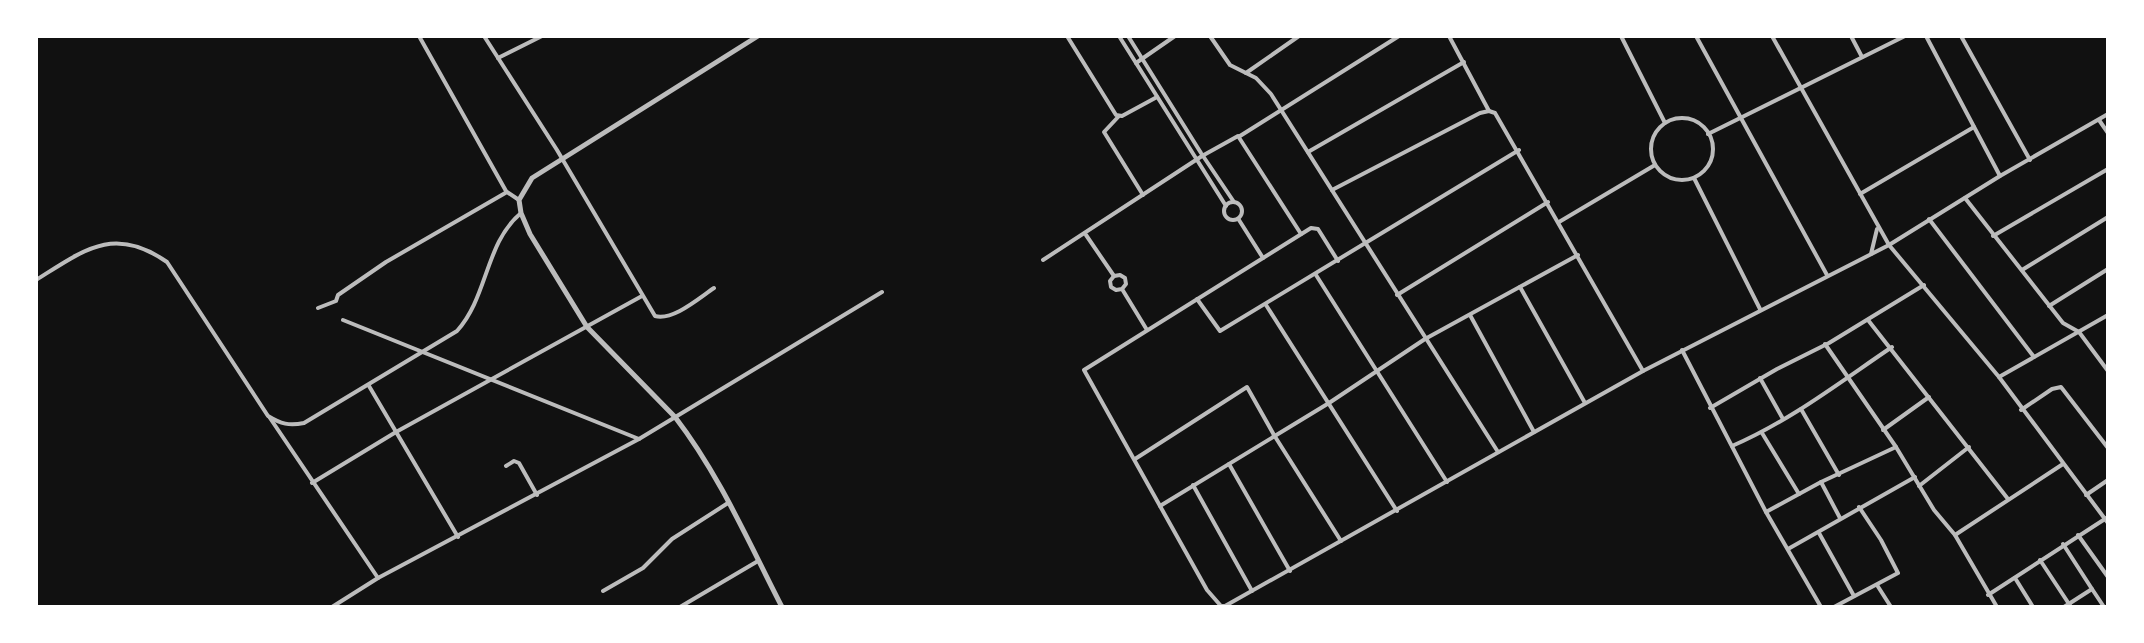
<svg xmlns="http://www.w3.org/2000/svg" width="2144" height="643" viewBox="0 0 2144 643" font-family="Commissioner,sans-serif">
<rect width="100%" height="100%" fill="#111"/>
<g fill="none" stroke-linecap="round" stroke-linejoin="round">
<g stroke="#bcbcbc" stroke-width="4">
<polyline points="419,36 506,191"/>
<path d="M 484,36 L 557,150 L 655,316 C 673,321 699,298 714,288"/>
<polyline points="1067,36 1116,115 1122,116 1157,97"/>
<polyline points="1119,36 1226,206"/>
<polyline points="1128,36 1201,153 1234,202"/>
<polyline points="1210,36 1230,65 1256,78 1271,94 1498,452"/>
<polyline points="1449,36 1489,111"/>
<polyline points="1621,36 1665,123"/>
<polyline points="1696,36 1827,275"/>
<polyline points="1772,36 1889,245 1999,377 2108,523"/>
<polyline points="1851,36 1862,57"/>
<polyline points="1926,36 2000,176"/>
<polyline points="1961,36 2030,160"/>
<polyline points="498,58 542,36"/>
<polyline points="1136,63 1175,36"/>
<polyline points="1246,73 1299,36"/>
<polyline points="1119,116 1104,132 1143,195"/>
<circle cx="1682" cy="149" r="31"/>
<polyline points="2099,120 2108,133"/>
<polyline points="1708,134 1905,36"/>
<polyline points="1240,136 1399,36"/>
<polyline points="1308,152 1464,62"/>
<polyline points="1694,178 1760,309"/>
<polyline points="1332,190 1480,113 1489,111 1495,113 1643,371"/>
<polyline points="1860,194 1974,127"/>
<polyline points="1965,198 2063,323 2079,332 2108,371"/>
<circle cx="1233" cy="211" r="9"/>
<polyline points="1929,219 2034,357"/>
<polyline points="1239,220 1263,258"/>
<polyline points="1559,222 1655,165"/>
<polyline points="1086,235 1114,276"/>
<polyline points="1993,236 2108,169"/>
<polyline points="1871,254 1877,229"/>
<polyline points="1043,260 1202,156 1238,136 1301,234"/>
<polyline points="1338,261 1318,229 1311,228 1084,370 1207,590 1221,606 1225,606 1643,371 1889,245 2000,176 2108,114"/>
<polyline points="2022,270 2108,217"/>
<polyline points="1316,275 1447,482"/>
<path d="M 36,280 C 84,250 114,225 167,262 L 268,416 C 281,424 289,426 304,423 L 457,331 C 488,297 485,243 521,213"/>
<polyline points="1520,287 1585,403"/>
<polyline points="1122,289 1126,284 1125,278 1120,275 1114,276 1110,281 1111,287 1116,290 1122,289 1147,330"/>
<polyline points="1397,295 1548,202"/>
<polyline points="1197,299 1220,331 1519,150"/>
<polyline points="1266,305 1397,511"/>
<polyline points="2049,306 2108,269"/>
<polyline points="318,308 336,301 338,295 386,262 507,192 519,200"/>
<polyline points="1470,315 1534,432"/>
<polyline points="343,320 639,439"/>
<polyline points="1868,320 2008,499"/>
<polyline points="1825,344 1896,447 1934,510 1955,535 1997,607"/>
<polyline points="1682,350 1766,512 1821,607"/>
<polyline points="1999,377 2108,315"/>
<polyline points="1760,378 1783,419"/>
<polyline points="369,386 458,537"/>
<polyline points="1710,408 1777,369 1829,343 1924,285"/>
<polyline points="1801,409 1839,475"/>
<polyline points="2021,410 2052,389 2061,387 2108,448"/>
<polyline points="270,418 378,578"/>
<polyline points="1883,430 1929,397"/>
<polyline points="1762,433 1799,494"/>
<path d="M 1732,446 C 1790,421 1840,382 1892,347"/>
<polyline points="1135,459 1247,387 1274,435 1341,541"/>
<polyline points="1229,464 1290,571"/>
<polyline points="506,466 514,461 519,463 537,495"/>
<polyline points="1821,482 1840,518"/>
<polyline points="312,483 396,432 642,296"/>
<polyline points="1193,485 1252,591"/>
<polyline points="1919,486 1969,447"/>
<polyline points="2086,495 2108,480"/>
<polyline points="1160,506 1329,403 1425,339 1578,255"/>
<polyline points="1766,512 1821,482 1896,447"/>
<polyline points="1819,533 1854,596"/>
<polyline points="1955,535 2063,464"/>
<polyline points="2078,535 2108,577"/>
<polyline points="2063,544 2092,589 2064,607"/>
<polyline points="1788,549 1915,477"/>
<polyline points="2040,560 2071,607"/>
<polyline points="2015,578 2033,607"/>
<polyline points="1877,585 1891,607"/>
<polyline points="2092,589 2104,607"/>
<polyline points="603,591 643,568 672,539 728,503"/>
<polyline points="1988,595 2108,517"/>
<polyline points="332,607 378,578 639,439 882,292"/>
<polyline points="680,607 758,561"/>
<polyline points="1834,607 1898,573 1881,540 1859,507"/>
</g>
<path stroke="#bcbcbc" stroke-width="5" d="M 758,36 L 532,178 L 519,200 L 521,213 L 530,234 L 587,327 L 675,417 C 719,474 749,543 782,607"/>
</g>
<rect width="2144" height="643" fill="none" stroke="#ffffff" stroke-width="76"/>
</svg>
